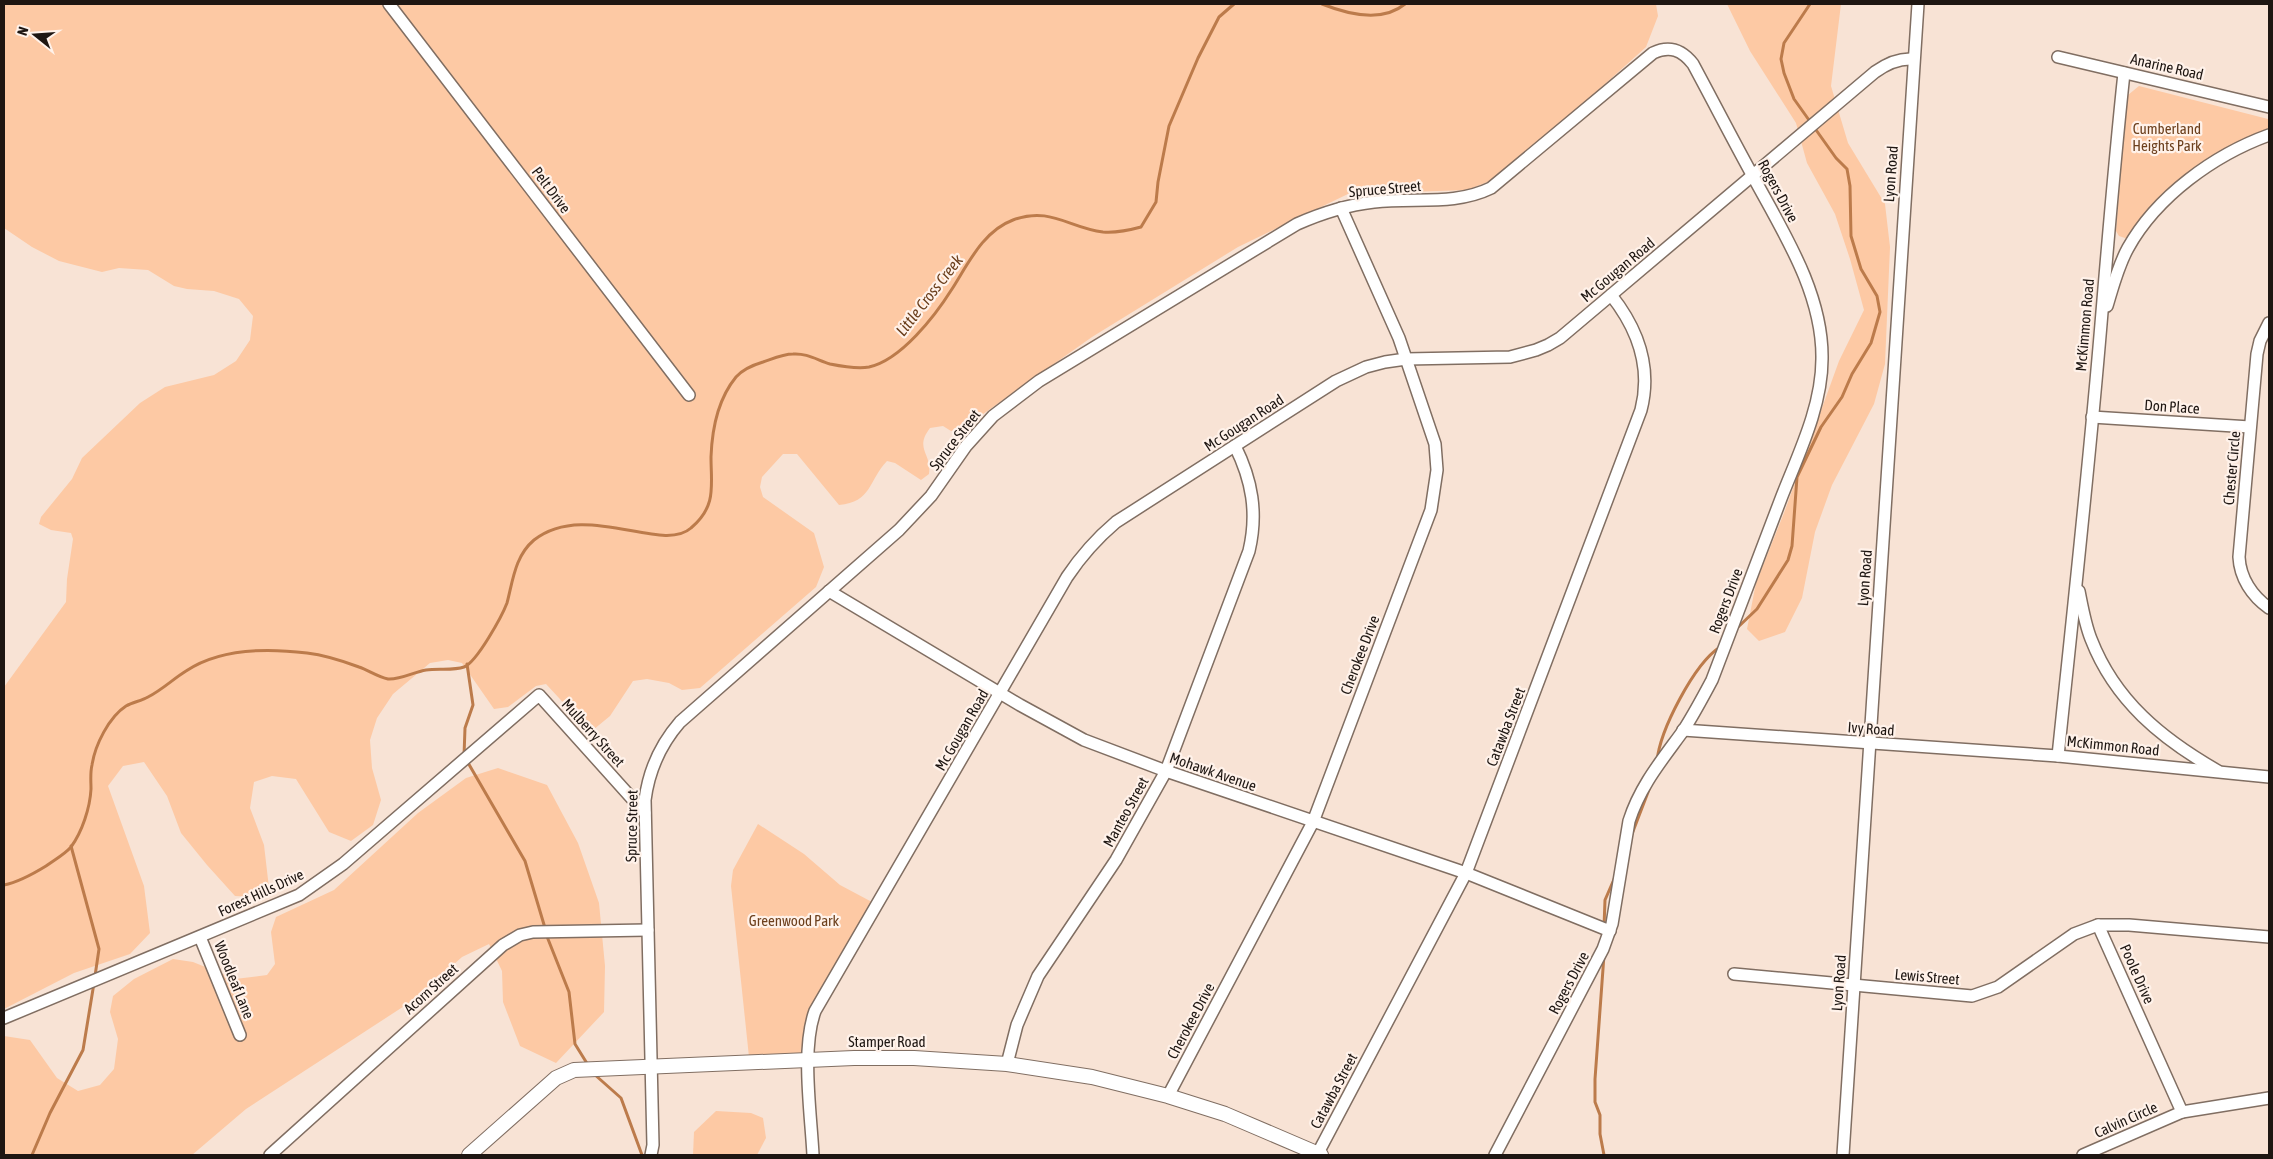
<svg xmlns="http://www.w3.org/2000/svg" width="2273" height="1159" viewBox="0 0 2273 1159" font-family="'Asap Condensed',sans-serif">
<rect width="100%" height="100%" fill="#f8e3d5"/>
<g fill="#fdc9a4">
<path d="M 4,4 L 1656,4 L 1658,16 L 1646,47 L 1503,176 L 1467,190 L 1348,194 L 1238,247 L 1092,337 L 962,429 L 951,431 L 943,426 L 930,428 C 914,449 932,453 929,474 L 921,480 L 895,463 L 887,461 C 868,481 872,502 839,505 L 797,454 L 783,454 L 762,477 L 760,487 L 763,497 L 814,533 L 824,567 L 816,587 L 700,688 L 682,690 L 669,683 L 647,679 L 633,681 L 610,716 L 593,730 L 584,725 L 546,684 L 536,686 L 508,707 L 494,709 L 462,663 L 448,660 L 430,663 L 393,694 L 377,718 L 370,740 L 372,768 L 381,800 L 373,825 L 351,841 L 329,832 L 296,779 L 272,776 L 254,782 L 250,808 L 264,845 L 269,888 L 255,897 L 235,896 L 207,865 L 181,833 L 167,796 L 144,762 L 123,766 L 108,786 L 144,886 L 150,933 L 130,954 L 74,973 L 4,1009 L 4,687 L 66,602 L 67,579 L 73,539 L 71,533 L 51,530 L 39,524 L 41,517 L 72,479 L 82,458 L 140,403 L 165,387 L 214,375 L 236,361 L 250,340 L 253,316 L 239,299 L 214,291 L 187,289 L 174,286 L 148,270 L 119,268 L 102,272 L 59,261 L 32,247 L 4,228 Z"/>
<polygon points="1727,4 1841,4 1831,86 1848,143 1885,204 1890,247 1885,364 1874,404 1832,485 1815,532 1802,598 1785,632 1759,641 1747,629 1756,583 1784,513 1839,361 1864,310 1850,259 1835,214 1807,163 1796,123 1750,51"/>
<polygon points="2139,86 2268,119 2269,135 2209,161 2128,239 2119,236 2116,231 2126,102 2128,95"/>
<polygon points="498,768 547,785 578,843 599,903 605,966 604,1012 556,1063 520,1046 503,1002 502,971 489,944 462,957 415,999 246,1109 192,1155 4,1155 4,1036 30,1040 57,1078 78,1091 100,1085 114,1069 118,1039 110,1012 113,996 134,979 173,959 193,962 235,979 267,975 275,964 271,932 276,917 334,890 418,813 466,778"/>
<polygon points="758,824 804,854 840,885 872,902 811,1009 804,1030 801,1054 749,1057 731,886 733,870"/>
<polygon points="716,1111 751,1113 763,1118 766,1138 757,1155 693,1155 694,1132"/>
</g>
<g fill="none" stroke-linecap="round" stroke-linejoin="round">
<g stroke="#bc7b4b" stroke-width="3">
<path d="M 1322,4 C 1347,14 1382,23 1405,4"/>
<polyline points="1736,629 1757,609 1788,560 1792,546 1797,477 1821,427 1842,397 1852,374 1871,343 1880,312 1877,296 1861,269 1851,236 1850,186 1847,169 1836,158 1794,99 1784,73 1781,59 1784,43 1810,4"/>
<polyline points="464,756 465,728 473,705 467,664"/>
<polyline points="467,761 525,861 545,928"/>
<path d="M 1657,761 C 1660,730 1694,664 1720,647"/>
<polyline points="1632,834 1650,787"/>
<polyline points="71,846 99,949 95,976"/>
<path d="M 4,885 C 19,882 33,874 46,866 C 54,860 64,855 71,847 C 82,832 90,808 91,789 C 91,781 90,773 92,765 C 95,745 109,717 126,706 C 133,702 141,701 148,697 C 162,690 173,679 186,671 C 220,648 267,648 307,653 C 324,655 343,661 359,667 C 368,670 378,677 388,679 C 400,680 414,672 426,670 C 438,668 453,671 464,667 C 477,662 502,616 507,603 C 513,580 515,556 534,540 C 585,500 662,554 691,528 C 717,506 711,486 711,457 C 712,429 718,399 736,377 C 743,369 753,365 763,362 C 772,359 783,354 793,354 C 807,353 817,360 830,364 C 840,366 858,369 869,367 C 901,360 935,316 952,289 C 968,264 983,231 1013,220 C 1050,206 1069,228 1103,232 C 1115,233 1130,230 1141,227 L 1156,202 L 1158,182 L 1169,126 L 1198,58 L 1219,17 L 1234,4"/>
<polyline points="1604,927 1605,900 1615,877"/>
<polyline points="546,934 569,992 575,1044 588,1065"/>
<polyline points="594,1074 621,1098 642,1155"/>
<polyline points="32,1155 50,1113 83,1050 94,983"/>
<polyline points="1604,1155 1600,1134 1600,1115 1595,1102 1595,1079 1604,955"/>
</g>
<defs>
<g id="minor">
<polyline points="389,4 689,395"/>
<polyline points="2058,57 2269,107"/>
<path d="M 2107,306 C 2113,286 2118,266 2128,248 C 2157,196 2214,155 2269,135"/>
<path d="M 2269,323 L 2260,341 L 2257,354 L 2239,557 C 2240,578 2252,596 2269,608"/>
<polyline points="2092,417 2250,427"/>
<polyline points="829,591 1020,705 1084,740 1166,771 1466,873 1610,931"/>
<path d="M 2079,591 C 2082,606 2085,624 2091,639 C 2115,701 2162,739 2218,771"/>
<polyline points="1683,730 2058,756 2269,777"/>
<path d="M 2058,756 C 2073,612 2089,468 2101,324 C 2108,240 2115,157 2124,73"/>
<polyline points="2098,925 2182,1112"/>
<polyline points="200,937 240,1035"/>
<polyline points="1734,974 1972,996 1998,987 2074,934 2098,925 2129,925 2269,937"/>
<polyline points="4,1018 299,895 343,864 539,695 645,813"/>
<path d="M 1007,1064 L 1017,1025 L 1038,976 L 1116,860 L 1166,771 L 1249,551 C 1258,513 1252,480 1235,446"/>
<polyline points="1168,1096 1313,822 1431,510 1437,470 1435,444 1399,338 1341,208"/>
<path d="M 1318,1153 L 1466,873 L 1641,410 C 1652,367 1638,329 1611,295"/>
<polyline points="270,1155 503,945 520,935 533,932 648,930"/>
<path d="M 651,1155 L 653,1145 L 645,800 C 649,769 660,745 680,722 L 899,530 L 931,496 L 966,446 L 993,416 L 1039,381 L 1297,224 C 1322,213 1347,205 1374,202 C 1415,197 1454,206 1491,188 L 1653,53 C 1670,45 1682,50 1693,64 C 1714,103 1734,142 1755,180 C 1785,235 1823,295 1822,359 C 1822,406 1799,453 1782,496 C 1759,557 1735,618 1712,680 C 1703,697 1694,714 1683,731 C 1662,760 1640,786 1629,821 L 1612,924 L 1603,949 L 1495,1155"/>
<path d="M 813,1155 C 811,1114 801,1049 815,1011 L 1067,577 C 1081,556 1096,539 1116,522 L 1336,381 L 1366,367 L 1385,362 L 1406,359 L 1510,357 L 1536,350 L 1548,345 L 1560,338 L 1611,295 L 1875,72 C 1886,64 1899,58 1913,59"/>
<polyline points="1843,1155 1918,4"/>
<polyline points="2083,1155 2182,1112 2269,1098"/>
</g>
<polyline id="tertiary" points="469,1155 556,1078 574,1070 854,1058 914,1058 1007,1064 1092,1077 1168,1096 1225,1114 1321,1155"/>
</defs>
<use href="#minor" stroke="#806e62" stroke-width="14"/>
<use href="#tertiary" stroke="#806e62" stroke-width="16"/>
<use href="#minor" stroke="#fff" stroke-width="11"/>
<use href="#tertiary" stroke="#fff" stroke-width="14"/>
</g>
<g text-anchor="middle" stroke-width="4.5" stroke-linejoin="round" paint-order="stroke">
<g font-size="15" fill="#1e1612" stroke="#fff2ea">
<text transform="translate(2167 67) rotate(13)" y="5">Anarine Road</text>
<text transform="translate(1891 174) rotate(-86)" y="5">Lyon Road</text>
<text transform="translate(1385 189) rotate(-5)" y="5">Spruce Street</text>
<text transform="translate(551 190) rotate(53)" y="5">Pelt Drive</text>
<text transform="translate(1778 191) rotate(62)" y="5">Rogers Drive</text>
<text transform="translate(1618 270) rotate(-40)" y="5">Mc Gougan Road</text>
<text transform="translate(2085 325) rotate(-85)" y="5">McKimmon Road</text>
<text transform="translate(2172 407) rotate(4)" y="5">Don Place</text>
<text transform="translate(1244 423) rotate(-33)" y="5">Mc Gougan Road</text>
<text transform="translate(955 440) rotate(-52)" y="5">Spruce Street</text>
<text transform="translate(2232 468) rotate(-85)" y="5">Chester Circle</text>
<text transform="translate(1865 578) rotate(-86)" y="5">Lyon Road</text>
<text transform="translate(1726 601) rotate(-69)" y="5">Rogers Drive</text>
<text transform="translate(1360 655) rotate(-69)" y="5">Cherokee Drive</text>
<text transform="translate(1506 727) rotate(-69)" y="5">Catawba Street</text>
<text transform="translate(1871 729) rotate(4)" y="5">Ivy Road</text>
<text transform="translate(962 730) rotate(-60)" y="5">Mc Gougan Road</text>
<text transform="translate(593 733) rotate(48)" y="5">Mulberry Street</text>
<text transform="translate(2113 746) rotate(6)" y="5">McKimmon Road</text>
<text transform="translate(1213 772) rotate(19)" y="5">Mohawk Avenue</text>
<text transform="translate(1126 812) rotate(-61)" y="5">Manteo Street</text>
<text transform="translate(632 826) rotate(-89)" y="5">Spruce Street</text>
<text transform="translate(261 893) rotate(-25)" y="5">Forest Hills Drive</text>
<text transform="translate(2137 974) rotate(66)" y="5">Poole Drive</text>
<text transform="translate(1927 977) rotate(5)" y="5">Lewis Street</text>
<text transform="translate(234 980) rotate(68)" y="5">Woodleaf Lane</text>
<text transform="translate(1569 983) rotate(-62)" y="5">Rogers Drive</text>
<text transform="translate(1839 983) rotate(-86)" y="5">Lyon Road</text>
<text transform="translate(431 989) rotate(-42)" y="5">Acorn Street</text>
<text transform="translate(1191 1021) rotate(-62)" y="5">Cherokee Drive</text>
<text x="887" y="1047">Stamper Road</text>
<text transform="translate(1334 1091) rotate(-62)" y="5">Catawba Street</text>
<text transform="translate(2126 1120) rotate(-24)" y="5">Calvin Circle</text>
</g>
<g font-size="15" fill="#6d401d" stroke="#fff2ea">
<text x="2167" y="134">Cumberland<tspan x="2167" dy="17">Heights Park</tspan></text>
<text x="794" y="926">Greenwood Park</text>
</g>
<g font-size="16" font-style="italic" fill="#6a3d1a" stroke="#fff2ea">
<text transform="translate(929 295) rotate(-52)" y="6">Little Cross Creek</text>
</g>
</g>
<rect width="2273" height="1159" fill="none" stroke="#1e1612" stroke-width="10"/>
<g transform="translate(35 35) rotate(287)" stroke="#fff2ea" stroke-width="4" paint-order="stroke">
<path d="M0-4L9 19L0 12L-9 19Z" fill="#1e1612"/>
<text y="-8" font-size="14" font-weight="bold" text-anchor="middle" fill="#1e1612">N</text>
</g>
</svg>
